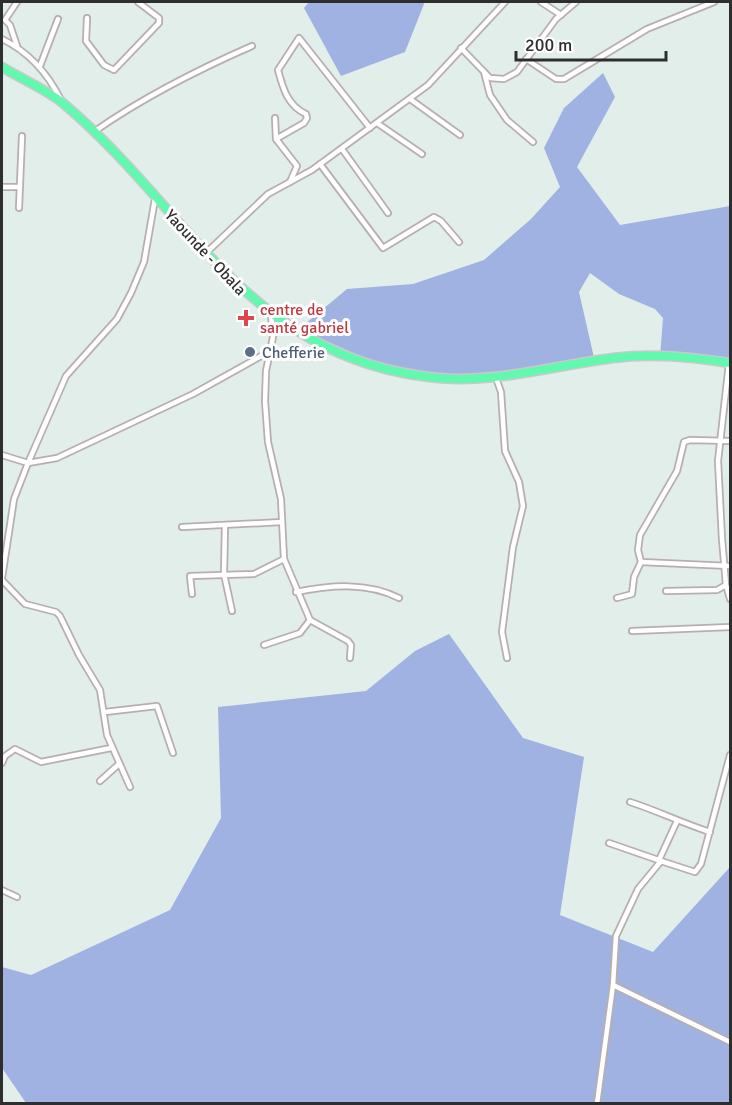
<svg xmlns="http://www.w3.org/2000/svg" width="732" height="1105" viewBox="0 0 732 1105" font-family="Signika,sans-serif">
<rect width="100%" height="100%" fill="#e1eee9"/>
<g fill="#a0b2e2">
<polygon points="309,2 423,2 424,4 405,52 341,76 304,8"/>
<polygon points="603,73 615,97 577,167 620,225 730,206 729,363 660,357 663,318 655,309 619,294 590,273 579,292 595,362 504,377 431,375 378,364 299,329 347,289 413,284 484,260 531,219 560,187 544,148 564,108"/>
<polygon points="449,634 523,738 584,757 560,915 653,952 730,867 730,1103 26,1103 2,1068 2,967 31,975 170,910 221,818 218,707 366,691 415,651"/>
</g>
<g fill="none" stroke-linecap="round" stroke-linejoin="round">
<defs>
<g id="street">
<polyline points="541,2 561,15"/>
<polyline points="87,18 86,41 104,65 114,70 159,23 159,18 138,2"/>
<path d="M 2,39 C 29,52 47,72 61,100"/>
<polyline points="17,46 10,25 5,20 17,2"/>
<polyline points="461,48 490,78 504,79 517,72 556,19 576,2"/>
<polyline points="526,59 556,79 564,79 647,29 714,2"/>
<polyline points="40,66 58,19"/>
<polyline points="484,72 490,95 507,120 533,142"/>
<polyline points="410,99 460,135"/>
<polyline points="275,118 276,139 297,166 290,182"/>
<polyline points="377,123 422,154"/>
<path d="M 95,131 C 144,97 197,70 252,46"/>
<path d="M 276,139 L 304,123 L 307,118 L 306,114 C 288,106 283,89 278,70 L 299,38 L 370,128"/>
<polyline points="342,149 388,213"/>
<polyline points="320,164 383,248 434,217 441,221 459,242"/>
<polyline points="2,187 19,187"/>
<polyline points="19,208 22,136"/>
<polyline points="205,254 268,194 312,170 428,85 505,2"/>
<polyline points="271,314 273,337 266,371 265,401 268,442 281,499 284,559 310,620 348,641 351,645 350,658"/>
<polyline points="729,363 718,461 722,539 726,585 730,599"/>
<polyline points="496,378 501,392 505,451 519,482 523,506 513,547 502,632 507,658"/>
<polyline points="2,455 28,463 57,458 193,394 270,351"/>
<polyline points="225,525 224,574 232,611"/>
<polyline points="182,527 282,522"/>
<polyline points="641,562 730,566"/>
<polyline points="2,578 14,499 28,463 66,376 117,319 131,293 144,262 155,199"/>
<polyline points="2,580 25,604 56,612 60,616 79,655 100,690 107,735 130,787"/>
<polyline points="666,591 717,590 726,585"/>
<path d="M 296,592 C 331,585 367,582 399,598"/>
<polyline points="192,594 190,576 254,574 284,559"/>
<polyline points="617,598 632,594 634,577 641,562 638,550 640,535 677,471 684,442 690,440 730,441"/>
<polyline points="632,631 730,627"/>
<polyline points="264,645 300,633 310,620"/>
<polyline points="105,712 157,706 173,753"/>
<polyline points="2,763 5,756 15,749 41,762 111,748"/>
<polyline points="100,781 119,764"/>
<path d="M 630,802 C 658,811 682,823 710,832"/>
<polyline points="609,843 661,861"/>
<polyline points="659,860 677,821"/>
<polyline points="2,890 17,897"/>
<polyline points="613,985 730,1042"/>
<polyline points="597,1104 613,985 616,936 638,889 661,861 695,872 701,864 730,755"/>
</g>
<path id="highway" d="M 2,67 C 21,79 46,89 64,104 C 188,209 248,356 429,377 C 491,385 551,366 613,358 C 652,353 691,357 730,363"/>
</defs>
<use href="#street" stroke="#b9aeaf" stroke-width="8"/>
<use href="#highway" stroke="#c9c9c9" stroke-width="11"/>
<use href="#street" stroke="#fff" stroke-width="4.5"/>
<use href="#highway" stroke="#61f9ae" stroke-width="8"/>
</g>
<path fill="#e0444e" stroke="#fff" stroke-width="2" d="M243 309h6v6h6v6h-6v6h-6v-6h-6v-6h6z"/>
<circle fill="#5c6f8a" stroke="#fff" stroke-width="2" cx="250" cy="352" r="6"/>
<g text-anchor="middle" stroke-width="6" stroke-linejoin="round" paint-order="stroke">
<g font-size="16" fill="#2e2e2e" stroke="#fff">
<text transform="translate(206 252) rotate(47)" y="6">Yaounde - Obala</text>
</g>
<g font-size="16" fill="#be3a42" stroke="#fff" text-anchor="start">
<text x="260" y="315">centre de<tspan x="260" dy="18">santé gabriel</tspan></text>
</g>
<g font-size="16" fill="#4e5e75" stroke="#fff" text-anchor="start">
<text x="262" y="358">Chefferie</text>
</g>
</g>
<rect width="732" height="1105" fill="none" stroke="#2e2e2e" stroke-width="6"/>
<path d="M516 51v9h150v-9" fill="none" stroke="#2e2e2e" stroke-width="3"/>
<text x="525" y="51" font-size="18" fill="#2e2e2e" stroke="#ffffff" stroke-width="4.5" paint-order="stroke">200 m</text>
</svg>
